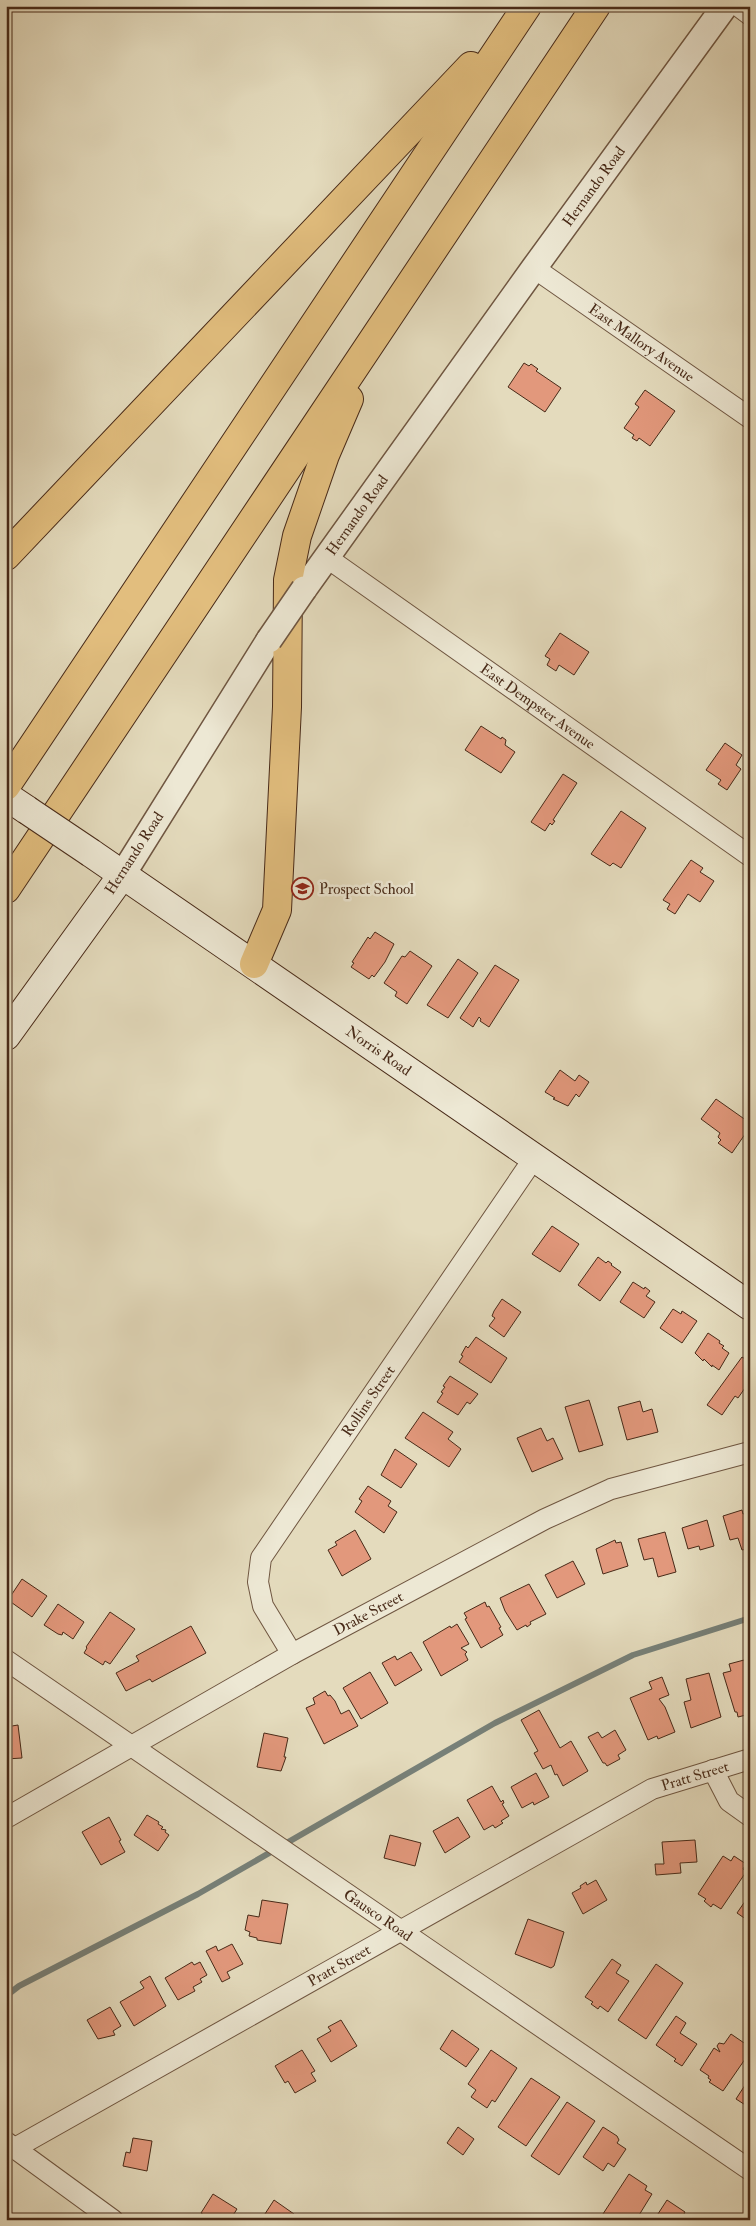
<svg xmlns="http://www.w3.org/2000/svg" width="756" height="2226" viewBox="0 0 756 2226" font-family="'IM FELL Double Pica',serif">
<rect width="100%" height="100%" fill="#e4dbbd"/>
<filter id="stains"><feTurbulence type="fractalNoise" baseFrequency=".004" numOctaves="4"/><feColorMatrix values="0 0 0 0 .2 0 0 0 0 .09 0 0 0 0 .02 0 0 0 .5 -.17"/></filter>
<radialGradient id="worn" r=".72"><stop offset=".6" stop-color="#630" stop-opacity="0"/><stop offset="1" stop-color="#630" stop-opacity=".3"/></radialGradient>
<g fill="none" stroke-linecap="round" stroke-linejoin="round">
<polyline stroke="#778078" stroke-width="6" points="6,1996 19,1986 198,1894 495,1723 633,1655 750,1618"/>
</g>
<g fill="#e2987c" stroke="#482a18">
<polygon points="524,363 529,366 531,364 538,369 536,371 561,388 545,412 508,387"/>
<polygon points="645,390 675,411 650,446 639,438 637,441 632,438 634,435 624,428 639,407 635,404"/>
<polygon points="560,633 589,652 574,675 559,665 556,671 547,665 550,659 545,656"/>
<polygon points="481,726 501,739 502,737 506,740 505,745 515,752 501,773 465,750"/>
<polygon points="725,743 742,755 736,765 741,769 727,790 718,784 721,780 706,770"/>
<polygon points="563,774 577,783 553,820 555,821 552,825 550,823 545,831 531,822"/>
<polygon points="621,811 646,828 621,868 613,863 610,866 591,854"/>
<polygon points="691,860 703,868 700,872 714,881 700,902 688,894 675,914 667,909 670,904 663,900"/>
<polygon points="375,932 394,944 385,962 374,977 372,975 369,979 351,967 354,963 352,962 368,937 370,939"/>
<polygon points="410,951 432,966 407,1004 395,996 397,992 384,983 402,956 405,957"/>
<polygon points="458,959 478,973 448,1018 427,1005"/>
<polygon points="495,965 519,980 489,1027 480,1021 481,1019 479,1017 473,1027 460,1018"/>
<polygon points="560,1070 575,1081 579,1075 589,1082 579,1097 576,1094 568,1106 553,1099 555,1098 545,1092"/>
<polygon points="716,1099 750,1123 750,1127 732,1153 718,1143 721,1140 718,1137 720,1133 701,1119"/>
<polygon points="552,1226 579,1244 560,1272 532,1254"/>
<polygon points="598,1257 606,1263 608,1261 612,1264 611,1265 621,1272 600,1301 578,1285"/>
<polygon points="633,1282 644,1289 645,1287 650,1291 646,1296 655,1302 644,1318 620,1302"/>
<polygon points="502,1299 521,1312 504,1337 489,1326 495,1318 492,1316 494,1311"/>
<polygon points="673,1309 681,1314 682,1311 697,1321 682,1343 660,1328"/>
<polygon points="708,1333 720,1341 719,1343 724,1346 722,1348 729,1353 719,1370 712,1365 712,1367 704,1359 703,1361 695,1353"/>
<polygon points="476,1337 507,1358 491,1383 459,1362 463,1356 461,1355 466,1346 468,1348"/>
<polygon points="742,1357 750,1362 750,1391 745,1388 738,1398 735,1396 722,1415 707,1405"/>
<polygon points="450,1376 478,1394 470,1404 467,1402 458,1415 437,1402 443,1393 441,1392 445,1387 443,1386"/>
<polygon points="589,1400 603,1445 579,1452 565,1407"/>
<polygon points="640,1401 643,1412 652,1409 658,1432 627,1440 618,1407"/>
<polygon points="423,1412 453,1432 448,1439 461,1449 449,1467 405,1438"/>
<polygon points="541,1428 547,1441 553,1438 563,1459 532,1472 517,1438"/>
<polygon points="395,1449 417,1464 401,1488 381,1475"/>
<polygon points="368,1486 391,1501 388,1506 397,1512 384,1533 355,1512 362,1501 359,1499"/>
<polygon points="742,1510 743,1514 750,1512 750,1548 742,1550 738,1538 730,1540 723,1516"/>
<polygon points="707,1520 714,1546 700,1550 699,1546 688,1549 682,1528"/>
<polygon points="355,1530 371,1559 342,1576 328,1550 337,1545 335,1542"/>
<polygon points="665,1532 676,1572 658,1577 653,1558 644,1560 638,1539"/>
<polygon points="615,1540 616,1543 621,1542 628,1566 603,1574 596,1549"/>
<polygon points="573,1561 585,1584 557,1598 545,1575"/>
<polygon points="6,1568 11,1571 6,1579"/>
<polygon points="22,1579 47,1596 32,1617 8,1600"/>
<polygon points="529,1584 546,1614 530,1622 531,1624 527,1627 526,1625 517,1630 505,1611 500,1598"/>
<polygon points="485,1602 487,1607 489,1606 501,1627 499,1628 503,1635 481,1648 465,1619 467,1618 464,1613"/>
<polygon points="58,1604 84,1622 73,1639 63,1632 62,1635 58,1634 44,1625"/>
<polygon points="110,1612 135,1629 110,1664 105,1661 103,1665 84,1653 87,1648 86,1647"/>
<polygon points="457,1624 469,1644 461,1648 467,1652 465,1654 468,1660 441,1676 423,1642 450,1626 451,1628"/>
<polygon points="191,1626 206,1653 152,1682 150,1679 126,1691 116,1673 139,1661 136,1656"/>
<polygon points="411,1652 422,1670 395,1686 382,1663 395,1656 397,1660"/>
<polygon points="744,1660 746,1667 750,1666 750,1714 738,1717 737,1712 735,1712 723,1673 731,1671 729,1664"/>
<polygon points="370,1672 388,1703 361,1719 343,1688"/>
<polygon points="709,1673 721,1717 691,1728 684,1702 691,1700 686,1679"/>
<polygon points="662,1677 669,1695 659,1699 665,1707 675,1732 658,1739 657,1736 648,1740 630,1698 652,1689 649,1682"/>
<polygon points="325,1691 328,1696 330,1695 335,1701 341,1714 349,1710 358,1726 324,1744 306,1708 315,1704 313,1698"/>
<polygon points="539,1710 560,1748 571,1741 588,1771 563,1786 557,1774 555,1775 551,1765 543,1769 534,1753 538,1751 521,1720"/>
<polygon points="18,1725 22,1758 6,1759 6,1727"/>
<polygon points="615,1730 626,1750 618,1755 620,1759 607,1766 605,1763 603,1763 588,1737 598,1732 602,1738"/>
<polygon points="264,1733 288,1738 284,1757 286,1757 281,1771 257,1767"/>
<polygon points="536,1773 549,1797 534,1805 533,1802 522,1808 511,1787"/>
<polygon points="492,1786 501,1802 503,1800 504,1803 502,1804 509,1816 501,1821 503,1823 495,1828 493,1825 484,1830 467,1800"/>
<polygon points="147,1815 159,1822 158,1824 163,1827 161,1829 166,1830 165,1832 169,1835 158,1851 134,1835"/>
<polygon points="109,1817 121,1840 119,1841 125,1852 101,1865 82,1832"/>
<polygon points="458,1817 470,1837 445,1853 433,1831"/>
<polygon points="390,1835 421,1843 415,1866 384,1858"/>
<polygon points="695,1840 697,1862 680,1863 681,1873 656,1875 655,1864 664,1864 662,1842"/>
<polygon points="723,1856 731,1861 734,1856 746,1864 743,1869 746,1872 721,1909 713,1904 711,1907 704,1901 706,1899 698,1894"/>
<polygon points="596,1880 607,1900 583,1914 572,1893 581,1888 580,1886 586,1882 587,1885"/>
<polygon points="750,1894 750,1922 737,1913"/>
<polygon points="262,1900 288,1904 281,1944 257,1940 257,1938 249,1936 250,1932 245,1930 248,1915 259,1917"/>
<polygon points="528,1919 564,1932 554,1966 551,1968 515,1954"/>
<polygon points="232,1944 243,1964 227,1972 230,1978 222,1982 206,1951 216,1946 218,1951"/>
<polygon points="612,1959 621,1965 616,1973 629,1981 608,2012 600,2006 598,2009 591,2004 593,2002 585,1997"/>
<polygon points="192,1962 194,1965 200,1962 207,1975 200,1979 202,1982 193,1987 195,1991 178,2000 165,1978"/>
<polygon points="656,1964 683,1983 646,2039 618,2020"/>
<polygon points="150,1976 166,2006 134,2026 120,2002 144,1988 140,1982"/>
<polygon points="110,2007 121,2026 113,2031 115,2035 98,2039 87,2020"/>
<polygon points="676,2016 686,2023 680,2033 697,2044 682,2066 674,2061 676,2059 656,2045"/>
<polygon points="341,2020 357,2046 331,2062 317,2039 331,2031 328,2027"/>
<polygon points="452,2030 479,2049 466,2067 440,2049"/>
<polygon points="731,2034 750,2047 750,2052 723,2091 709,2082 711,2080 708,2078 709,2076 700,2070 714,2048 720,2052 717,2046 719,2043 724,2044"/>
<polygon points="302,2050 315,2071 311,2073 316,2081 295,2093 288,2081 285,2083 275,2066"/>
<polygon points="491,2050 517,2068 495,2102 492,2100 487,2108 471,2097 476,2090 468,2084"/>
<polygon points="531,2078 560,2097 526,2146 498,2127"/>
<polygon points="749,2079 750,2079 750,2108 736,2099"/>
<polygon points="567,2102 595,2121 559,2175 531,2156"/>
<polygon points="458,2127 474,2139 463,2155 447,2143"/>
<polygon points="603,2127 617,2136 619,2140 617,2143 626,2149 614,2167 608,2163 603,2171 583,2157"/>
<polygon points="133,2138 152,2141 147,2171 123,2166 126,2152 130,2153"/>
<polygon points="629,2174 647,2186 645,2190 652,2194 636,2220 605,2220 601,2217"/>
<polygon points="213,2194 237,2209 230,2220 211,2220 201,2213"/>
<polygon points="274,2200 294,2214 300,2220 261,2220"/>
<polygon points="667,2200 685,2212 683,2216 688,2220 654,2220"/>
</g>
<g fill="none" stroke-linecap="round" stroke-linejoin="round">
<defs>
<g id="minor">
<polyline points="738,6 750,15"/>
<path id="s1" d="M 534,268 L 750,418"/>
<path id="s2" d="M 326,557 L 750,856"/>
<path id="s3" d="M 292,1654 L 263,1606 L 258,1582 L 261,1558 L 534,1158"/>
<path id="s4" d="M 6,1660 L 750,2170"/>
<polyline points="713,1770 729,1801 750,1816"/>
<path id="s5" d="M 6,1818 L 292,1654 L 545,1519 L 611,1489 L 750,1452"/>
<polyline points="6,2142 113,2220"/>
<path id="s6" d="M 15,2148 L 652,1789 L 750,1759"/>
</g>
<g id="tertiary">
<path id="s7" d="M 304,589 L 534,268 L 725,6"/>
<polyline points="123,874 269,640"/>
</g>
<g id="secondary">
<polyline points="6,796 27,810"/>
<path id="s8" d="M 91,853 L 750,1306"/>
<polyline points="6,1036 123,874"/>
</g>
<g id="motorway">
<polyline points="6,556 471,66"/>
<polyline points="6,786 527,6"/>
<polyline points="6,889 596,6"/>
<polyline points="254,964 277,910 287,707 288,580 297,536 325,455 349,399"/>
</g>
</defs>
<use href="#minor" stroke="#6f5641" stroke-width="22"/>
<use href="#tertiary" stroke="#6f5641" stroke-width="28"/>
<use href="#secondary" stroke="#482a18" stroke-width="30"/>
<use href="#motorway" stroke="#482a18" stroke-width="30"/>
<use href="#minor" stroke="#ede8d4" stroke-width="20"/>
<use href="#tertiary" stroke="#ede8d4" stroke-width="25"/>
<use href="#secondary" stroke="#ede8d4" stroke-width="28"/>
<use href="#motorway" stroke="#e2be7e" stroke-width="28"/>
<defs>
<polyline id="tertiary-bridge" points="269,640 304,589"/>
<polyline id="secondary-bridge" points="27,810 91,853"/>
</defs>
<use href="#tertiary-bridge" stroke="#6f5641" stroke-width="28" stroke-linecap="butt"/>
<use href="#secondary-bridge" stroke="#482a18" stroke-width="30" stroke-linecap="butt"/>
<use href="#tertiary-bridge" stroke="#ede8d4" stroke-width="25"/>
<use href="#secondary-bridge" stroke="#ede8d4" stroke-width="28"/>
</g>
<defs>
<symbol id="school-ring" viewBox="-11 -11 22 22"><circle r="9.5" fill="#ede8d4" stroke="#8f2418" stroke-width="1.5"/><path d="M0-5L7-2L0 1L-7-2ZM-4 1L0 2.5L4 1V4Q0 6-4 4Z" fill="#8f2418"/></symbol>
</defs>
<g fill-rule="evenodd">
<use href="#school-ring" x="290" y="876" width="25" height="25"/>
</g>
<g text-anchor="middle" stroke-width="5" stroke-linejoin="round" paint-order="stroke">
<g font-size="15" fill="#482a18" stroke="#ede8d4">
<text dy="5" stroke="none"><textPath href="#s7" startOffset="496">Hernando Road</textPath></text>
<text dy="5" stroke="none"><textPath href="#s1" startOffset="131">East Mallory Avenue</textPath></text>
<text dy="5" stroke="none"><textPath href="#s7" startOffset="91">Hernando Road</textPath></text>
<text dy="5" stroke="none"><textPath href="#s2" startOffset="259">East Dempster Avenue</textPath></text>
<text transform="translate(134 853) rotate(-57)" y="5">Hernando Road</text>
<text dy="5" stroke="none"><textPath href="#s8" startOffset="349">Norris Road</textPath></text>
<text dy="5" stroke="none"><textPath href="#s3" startOffset="295">Rollins Street</textPath></text>
<text dy="5" stroke="none"><textPath href="#s5" startOffset="416">Drake Street</textPath></text>
<text dy="5" stroke="none"><textPath href="#s6" startOffset="776">Pratt Street</textPath></text>
<text dy="5" stroke="none"><textPath href="#s4" startOffset="451">Gausco Road</textPath></text>
<text dy="5" stroke="none"><textPath href="#s6" startOffset="372">Pratt Street</textPath></text>
</g>
<g font-size="15" fill="#482a18" stroke="#ede8d4" text-anchor="start">
<text x="319" y="894">Prospect School</text>
</g>
</g>
<rect width="756" height="2226" fill="none" stroke="#e4dbbd" stroke-width="25"/>
<rect x="8" y="8" width="741" height="2211" fill="none" stroke="#482a18" stroke-width="2.5"/>
<rect x="12" y="12" width="731" height="2201" fill="none" stroke="#482a18"/>
<rect width="100%" height="100%" filter="url(#stains)"/>
<rect width="100%" height="100%" fill="url(#worn)"/>
</svg>
